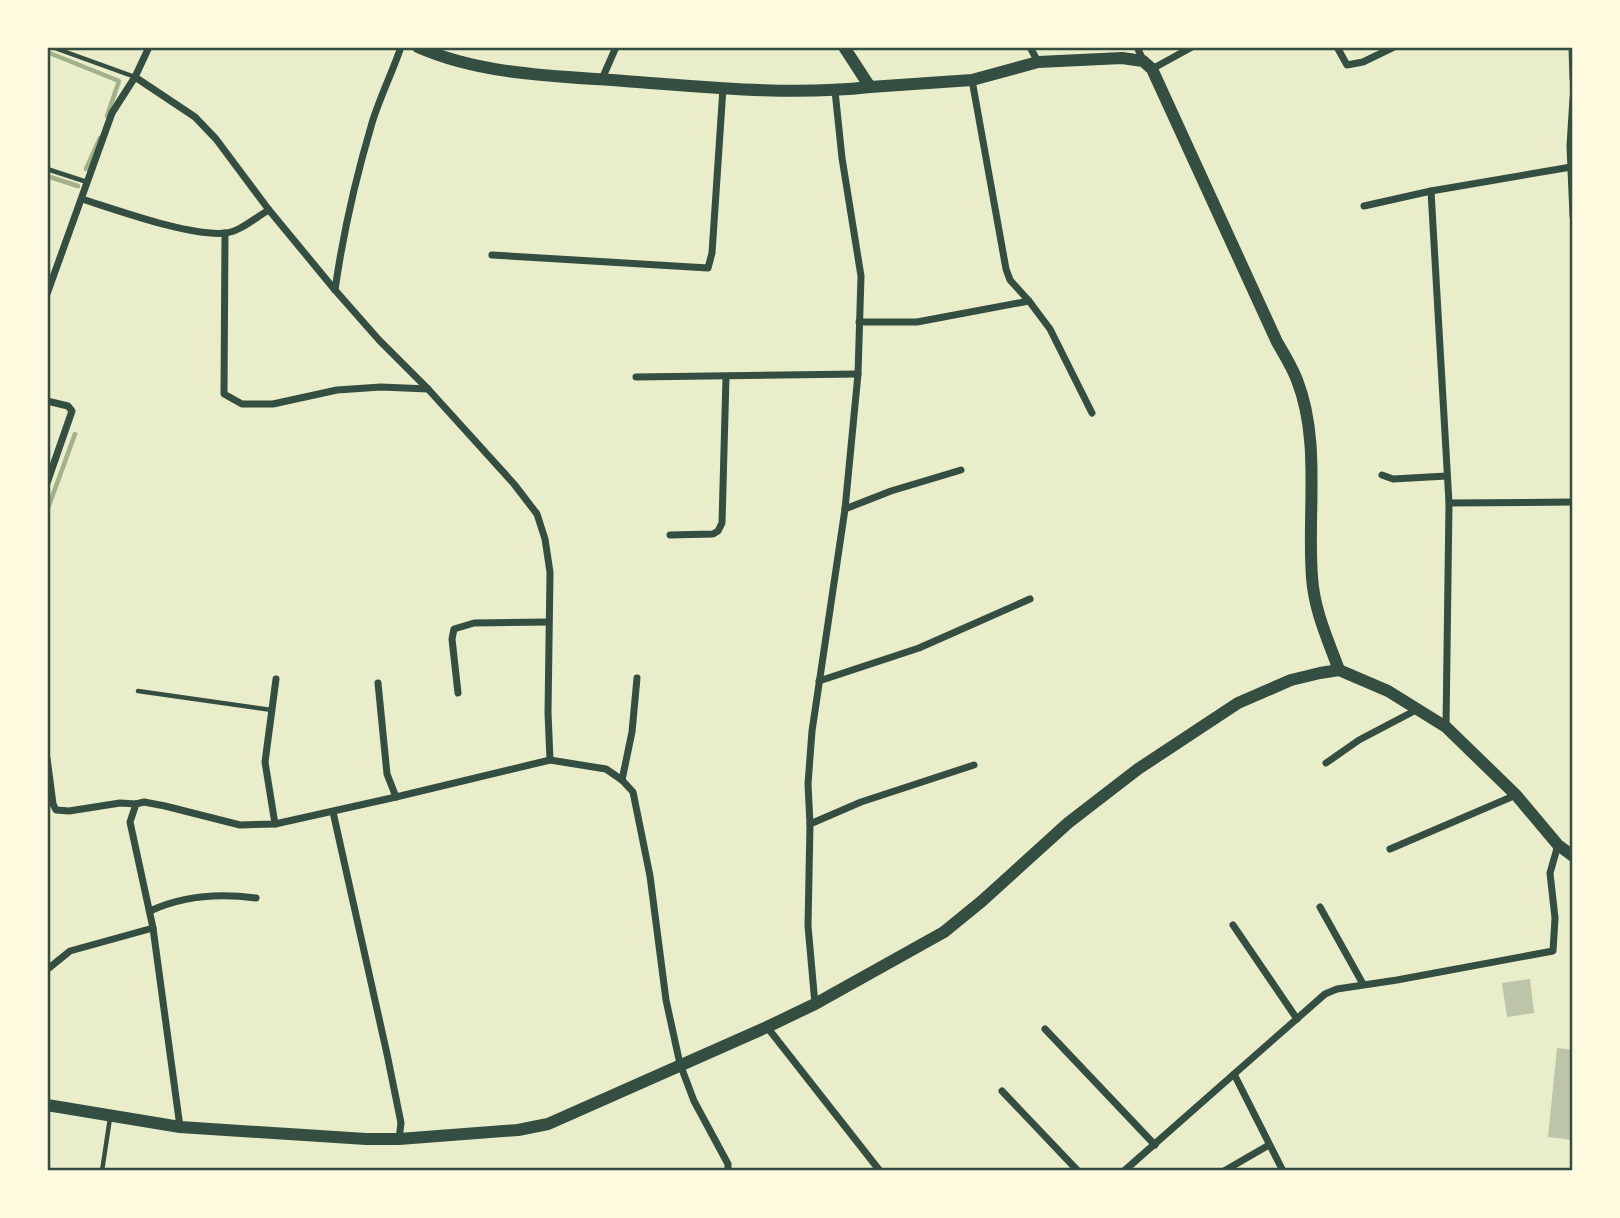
<svg xmlns="http://www.w3.org/2000/svg" width="1620" height="1218" viewBox="0 0 1620 1218" font-family="Karla,sans-serif">
<rect width="100%" height="100%" fill="#e9edc9"/>
<g fill="none" stroke-linecap="round" stroke-linejoin="round">
<g stroke="#a3b18a" stroke-width="4.5">
<polyline points="47,52 119,81 107,116"/>
<polyline points="86,169 100,138"/>
<polyline points="47,176 78,186"/>
<polyline points="47,511 75,434"/>
</g>
</g>
<g fill="#bcc5a7">
<polygon points="1530,979 1534,1013 1507,1017 1502,983"/>
<polygon points="1557,1048 1573,1050 1573,1140 1548,1137"/>
</g>
<g fill="none" stroke-linecap="round" stroke-linejoin="round">
<g stroke="#344e41" stroke-width="4.5">
<polyline points="52,47 135,77"/>
<polyline points="47,169 87,182"/>
<polyline points="138,691 272,710"/>
<polyline points="102,1171 110,1118"/>
</g>
<g stroke="#344e41" stroke-width="7">
<polyline points="149,47 135,77 195,117 216,139 269,210 335,290 379,340 428,389 514,484 537,514 545,539 550,572 548,713 550,760"/>
<polyline points="1030,47 1038,62"/>
<polyline points="1137,47 1143,60"/>
<polyline points="1337,47 1347,65 1363,62 1394,47"/>
<polyline points="1572,47 1573,79"/>
<polyline points="1152,69 1192,47"/>
<polyline points="602,79 616,47"/>
<polyline points="972,80 1006,269 1010,280 1029,301 1050,329 1092,413"/>
<polyline points="1573,98 1570,146 1573,216"/>
<polyline points="1431,191 1449,503 1446,727"/>
<path d="M 82,199 C 117,210 191,237 226,233 C 241,231 256,217 269,210"/>
<polyline points="1364,206 1431,191 1571,167"/>
<polyline points="225,233 224,394 242,404 273,404 337,390 381,387 428,389"/>
<polyline points="492,255 708,268 712,253 723,88"/>
<path d="M 335,290 C 343,233 356,177 372,123 C 380,97 392,73 401,47"/>
<polyline points="47,294 112,113 135,77"/>
<polyline points="859,322 917,322 1029,301"/>
<polyline points="636,377 858,374"/>
<polyline points="47,401 68,406 72,411 47,483"/>
<polyline points="1382,475 1393,479 1447,476"/>
<polyline points="1449,503 1573,502"/>
<polyline points="845,509 891,491 961,470"/>
<polyline points="670,535 713,534 718,531 722,523 726,377"/>
<polyline points="819,681 919,648 1030,599"/>
<polyline points="378,683 387,774 396,797"/>
<polyline points="458,693 452,639 454,629 474,623 548,622"/>
<polyline points="47,758 53,804 56,810 69,811 120,803 136,804"/>
<polyline points="1326,763 1359,740 1418,709"/>
<polyline points="622,780 632,732 637,678"/>
<polyline points="333,812 387,1054 401,1123 399,1139"/>
<polyline points="275,824 265,762 276,679"/>
<polyline points="810,824 861,802 974,765"/>
<polyline points="1390,849 1516,795"/>
<polyline points="1320,907 1363,984"/>
<path d="M 150,911 C 184,895 219,893 256,898"/>
<polyline points="1233,925 1297,1019"/>
<polyline points="49,968 70,951 153,928"/>
<polyline points="815,1004 808,926 810,824 808,784 812,731 845,509 858,374 861,276 842,158 835,91"/>
<polyline points="767,1027 880,1171"/>
<polyline points="1045,1029 1155,1145"/>
<polyline points="1234,1074 1283,1171"/>
<polyline points="1002,1091 1078,1171"/>
<polyline points="180,1127 153,928 130,822 136,804 144,802 165,806 240,825 275,824 396,797 550,760 606,769 622,780 633,792 650,876 666,1000 680,1064 694,1101 728,1164 728,1171"/>
<polyline points="1124,1171 1325,994 1337,989 1397,980 1553,951 1555,918 1550,873 1558,845"/>
<polyline points="1224,1171 1269,1145"/>
</g>
<g stroke="#344e41" stroke-width="12">
<path d="M 418,47 C 481,75 556,76 624,81 C 705,87 789,96 870,87"/>
<path d="M 844,47 L 870,87 L 972,80 L 1038,62 L 1122,58 L 1143,61 L 1152,69 L 1277,342 C 1284,354 1292,367 1297,380 C 1321,441 1307,513 1312,577 C 1314,610 1328,640 1339,670"/>
</g>
<polyline stroke="#344e41" stroke-width="12" points="47,1105 180,1127 366,1139 399,1139 518,1130 548,1124 767,1027 815,1004 944,932 982,901 1068,823 1138,769 1238,703 1291,680 1320,673 1339,670 1388,691 1446,727 1516,795 1558,845 1573,856"/>
</g>
<rect width="1620" height="1218" fill="none" stroke="#fefae0" stroke-width="98"/>
<rect x="49" y="49" width="1522" height="1120" fill="none" stroke="#344e41" stroke-width="2.5"/>
</svg>
